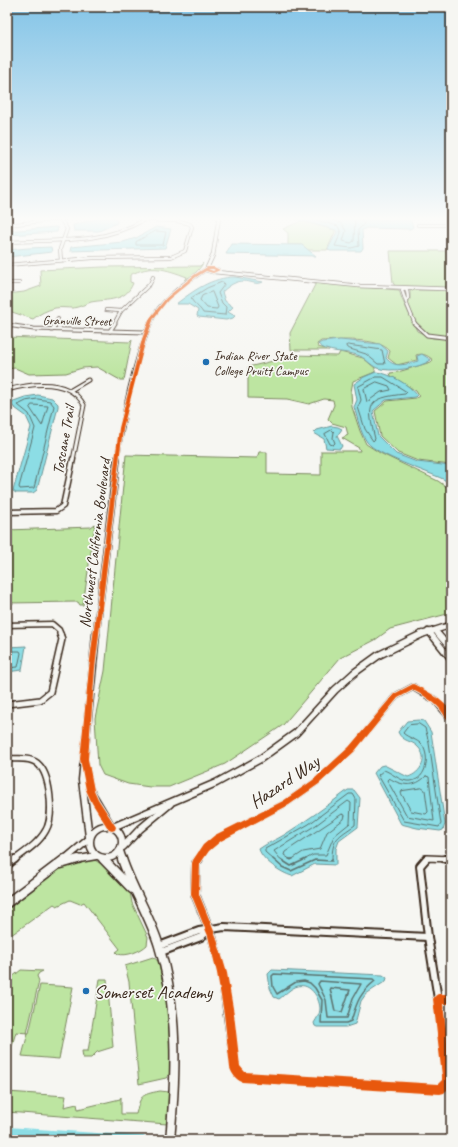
<svg xmlns="http://www.w3.org/2000/svg" width="458" height="1147" viewBox="0 0 458 1147" font-family="Caveat,sans-serif">
<rect width="100%" height="100%" fill="#f6f6f2"/>
<filter id="ink" filterUnits="userSpaceOnUse"><feTurbulence type="fractalNoise" baseFrequency=".025" numOctaves="2"/><feDisplacementMap in="SourceGraphic" scale="8" xChannelSelector="R" yChannelSelector="G"/><feConvolveMatrix kernelMatrix="1 2 1 2 8 2 1 2 1" color-interpolation-filters="sRGB"/></filter>
<g filter="url(#ink)">
<g fill="#bde5a1" stroke="#7c8860">
<polygon points="301,221 335,230 335,232 327,250 308,250 302,245 288,245 288,233 283,229"/>
<polygon points="390,251 451,251 451,289 396,287 393,283"/>
<path d="M 203,263 C 199,271 192,276 184,280 L 187,277 C 166,269 151,264 130,275 L 130,282 L 133,283 C 126,302 107,299 91,302 C 85,304 80,307 73,308 C 67,308 61,307 55,308 C 47,310 39,314 33,319 L 12,312 L 7,302 L 7,294 L 24,292 L 41,286 L 40,270 L 103,267 L 200,266 Z"/>
<path d="M 316,283 L 399,290 L 402,299 L 417,331 L 433,338 L 451,339 L 451,465 L 418,461 L 398,453 L 380,436 L 375,411 L 387,401 L 416,398 L 419,396 L 416,391 L 391,376 L 390,373 L 398,372 L 431,362 L 433,360 C 427,355 423,353 416,355 L 417,360 L 397,365 L 388,358 L 390,351 C 378,337 339,340 321,341 L 317,344 L 318,347 L 330,350 L 291,350 L 290,333 Z"/>
<path d="M 410,290 L 451,290 L 451,337 C 420,334 420,332 408,303 L 410,299 Z"/>
<polygon points="7,337 130,342 132,340 124,380 120,380 97,367 82,368 66,373 29,374 15,368 7,369"/>
<polygon points="340,352 363,358 375,368 375,372 353,381 351,392 352,407 360,431 366,444 380,453 438,481 451,490 451,613 390,629 375,640 340,658 283,725 225,764 169,787 150,787 128,784 103,775 98,765 95,718 105,671 126,455 257,458 259,452 267,452 267,474 321,475 321,451 360,451 359,448 342,438 348,435 346,427 332,423 328,419 334,405 333,400 324,399 309,404 287,399 248,398 248,367 290,357 291,355 338,356"/>
<polygon points="95,524 83,605 80,605 78,602 7,603 7,530 91,527"/>
<path d="M 93,859 L 111,870 L 130,892 L 132,903 L 148,937 L 147,945 C 141,951 126,957 118,954 L 116,952 L 120,949 L 84,902 L 80,904 L 70,900 L 57,906 L 54,904 L 7,938 L 7,910 L 63,866 Z"/>
<polygon points="153,957 158,961 168,1003 171,1072 166,1078 139,1084 129,982 125,966"/>
<polygon points="21,970 43,971 39,973 37,976 39,981 27,1033 29,1033 40,985 73,987 59,1059 22,1056 28,1033 16,1032 7,1062 7,981"/>
<polygon points="100,979 107,979 113,1047 97,1052 91,1058 83,1058 82,1051 88,1051"/>
<path d="M 160,1091 L 169,1092 L 167,1124 L 7,1112 L 7,1092 L 66,1096 L 64,1107 L 77,1104 L 78,1109 L 120,1099 L 121,1097 L 121,1114 L 136,1114 C 141,1095 140,1095 160,1091 Z"/>
</g>
<g fill="#8cdde5" stroke="#6c9595">
<polygon points="104,217 116,217 117,223 99,231 74,231 73,225"/>
<polygon points="288,217 361,217 367,219 405,220 411,221 413,227 410,229 366,228 362,230 363,248 361,251 330,251 328,249 337,232 336,230"/>
<polygon points="56,227 58,228 57,232 7,235 7,231"/>
<polygon points="156,227 171,229 165,248 70,251 71,247 123,242 136,238"/>
<polygon points="231,244 302,245 316,256 226,254"/>
<polygon points="28,248 51,247 52,252 7,257 7,250"/>
<path d="M 235,277 L 263,282 C 252,288 244,271 222,292 L 225,301 L 233,307 L 228,312 L 235,316 L 233,318 L 226,320 L 199,317 L 197,316 L 198,310 L 188,304 L 176,304 C 193,291 212,277 235,277 Z"/>
<path d="M 340,340 L 380,344 L 388,351 L 386,358 C 395,369 406,364 418,361 L 417,356 L 422,354 L 431,360 C 420,368 391,373 377,368 C 370,365 365,357 357,355 C 346,351 325,353 318,344 L 322,342 Z"/>
<path d="M 376,372 C 389,373 410,385 417,395 L 415,397 L 386,400 L 373,411 L 378,436 L 396,454 L 417,462 L 451,466 L 451,484 L 443,479 C 428,472 376,455 367,442 C 360,432 358,419 354,407 L 357,400 L 354,384 L 364,377 Z"/>
<polygon points="38,395 52,398 58,404 58,407 37,490 33,493 16,493 13,491 31,427 26,416 8,403 25,397"/>
<polygon points="332,426 338,427 342,429 337,436 342,446 340,449 326,448 324,439 314,433 317,430"/>
<polygon points="26,646 22,670 7,672 7,647"/>
<path d="M 419,720 L 424,721 L 431,732 L 445,824 L 443,830 L 440,831 L 417,828 L 401,824 L 374,773 L 380,766 L 384,765 L 408,777 C 421,773 429,758 418,747 C 412,740 402,742 398,732 L 407,721 Z"/>
<path d="M 348,790 L 354,790 L 360,798 L 358,827 L 339,841 L 336,849 L 336,865 L 315,864 L 292,876 C 281,873 262,860 259,849 C 267,843 276,840 284,835 C 306,821 327,806 348,790 Z"/>
<path d="M 272,970 L 383,975 L 387,978 L 386,981 L 366,994 L 361,1001 L 355,1024 L 346,1027 L 317,1027 L 315,1026 L 314,1023 C 317,1018 320,1014 320,1008 C 319,997 310,983 298,986 C 290,988 285,995 279,999 L 274,997 L 270,988 L 268,974 Z"/>
</g>
<g fill="none" stroke-linecap="round" stroke-linejoin="round">
<g stroke="#5b726e" stroke-width="1">
<polyline points="305,217 338,226 341,233 335,246 351,248 359,246 358,230 364,224 360,217"/>
<polyline points="326,217 342,224 346,231 343,241 351,243 354,241 355,217"/>
<polygon points="156,231 166,232 163,245 136,245 136,242"/>
<path d="M 223,282 L 224,285 L 218,293 L 222,303 L 226,307 L 225,315 L 203,313 C 200,307 193,304 191,298 L 207,288 Z"/>
<polygon points="212,292 218,307 217,309 207,308 200,300 202,296"/>
<polygon points="348,345 382,350 385,364 378,364 366,354 347,348 346,346"/>
<path d="M 376,377 L 383,377 L 407,392 L 405,394 C 366,398 367,405 375,439 L 373,441 L 365,429 L 358,407 L 361,400 L 358,387 Z"/>
<polygon points="377,382 389,386 391,390 381,392 367,402 364,389"/>
<polygon points="38,399 50,401 54,406 34,488 20,489 19,487 35,428 29,414 18,405 26,401"/>
<polygon points="32,405 48,406 42,426 30,408"/>
<polygon points="332,430 334,432 333,438 335,443 333,445 330,444 325,434"/>
<polyline points="7,651 20,651 21,653 18,667 7,668"/>
<path d="M 419,724 L 425,728 L 429,743 L 441,824 L 439,827 L 404,821 L 378,775 L 384,770 C 392,773 399,780 407,781 C 426,783 431,757 422,745 C 417,739 408,738 403,733 L 409,725 Z"/>
<path d="M 426,776 L 429,777 L 434,821 L 407,816 L 387,780 L 389,778 C 402,786 415,788 426,776 Z"/>
<polygon points="422,788 425,790 428,812 426,814 411,811 401,793 402,791"/>
<path d="M 274,860 L 265,852 L 265,849 L 309,824 L 349,794 L 353,794 L 356,799 L 355,825 C 338,837 332,838 332,860"/>
<polyline points="281,860 274,851 316,825 348,801 351,803 350,823 334,836 326,855 313,855 304,860"/>
<polyline points="291,860 284,855 285,852 342,814 345,815 344,819 327,832 320,849 303,852 291,860"/>
</g>
<g stroke="#5b726e" stroke-width="1.5">
<polyline points="273,859 282,867 291,871 315,860 332,861 332,859"/>
<polyline points="280,859 291,866 306,859"/>
<polyline points="289,859 293,859"/>
<path d="M 274,974 L 373,979 L 375,981 C 359,994 357,1002 351,1021 L 346,1023 L 321,1023 L 322,1000 L 315,988 L 310,983 L 304,981 L 296,982 L 277,994 L 273,987 L 272,976 Z"/>
<polygon points="320,981 361,984 353,998 347,1018 328,1018 326,1000 318,984"/>
<polygon points="330,988 350,990 342,1012 335,1011"/>
</g>
<polyline stroke="#6c9595" stroke-width="2.5" points="65,1140 66,1136"/>
<polyline stroke="#8cdde5" stroke-width="8" points="7,1131 142,1140"/>
<defs>
<g id="minor-far4">
<polyline points="61,220 67,229 60,249 61,260"/>
<polyline points="7,225 77,217"/>
<polyline points="418,225 451,225"/>
<path d="M 7,242 C 56,239 100,245 144,220"/>
<path d="M 7,265 L 93,258 L 171,257 L 185,251 L 192,227 L 190,224 C 172,217 154,224 136,217"/>
<polyline points="7,283 19,283"/>
<polygon points="404,288 407,290 408,298 406,302 402,290"/>
<polyline points="406,302 415,324"/>
<polyline points="106,310 121,311"/>
<polyline points="55,324 58,319"/>
<polyline points="114,324 121,311 150,284 153,277"/>
</g>
<g id="minor-far3">
<polyline points="414,323 427,335 451,338"/>
<polyline points="7,325 34,329 146,332"/>
<polyline points="52,330 56,323"/>
<polyline points="110,331 115,323"/>
<path d="M 7,390 C 33,383 69,378 84,405 L 73,460"/>
<polyline points="71,390 88,380"/>
</g>
<g id="minor-far2">
<polyline points="7,512 56,511 63,506 73,459"/>
<polyline points="7,625 52,624 59,630 61,635"/>
<polyline points="434,630 439,635"/>
<polyline points="428,631 432,635"/>
</g>
<g id="minor-far1">
<polyline points="431,634 451,659"/>
<polyline points="438,634 451,649"/>
<polyline points="7,704 40,700 50,692 62,639 60,634"/>
<path d="M 7,759 C 16,759 29,757 37,763 C 51,774 54,816 46,830 C 39,843 25,852 14,860"/>
<polyline points="198,860 206,848 218,838 286,803 316,782 352,749 396,696 413,687 435,700 451,719"/>
<polyline points="425,860 427,858 451,859"/>
</g>
<g id="minor">
<polyline points="199,859 196,863 195,894 212,936 222,973 235,1068 242,1077 440,1089 447,1082 447,1076 438,999 451,999"/>
<polyline points="426,859 420,866 428,937 438,999"/>
<polyline points="445,859 451,859"/>
<polyline points="7,865 15,859"/>
<polyline points="159,946 199,931 224,927 428,937"/>
<polyline points="161,952 201,937 209,930"/>
</g>
<g id="tertiary-far4">
<polyline points="207,268 213,255 219,217"/>
<polyline points="215,272 360,286 451,289"/>
<path d="M 150,324 C 159,300 187,281 208,268 L 218,270 L 213,272 L 206,270"/>
</g>
<path id="tertiary-far3" d="M 117,460 C 123,414 134,366 150,323"/>
<g id="tertiary-far2">
<polyline points="96,635 117,459"/>
<polyline points="420,635 451,625"/>
</g>
<g id="tertiary-far1">
<polyline points="96,634 84,759 90,790 112,827"/>
<polyline points="84,760 82,780 89,837"/>
<circle cx="106" cy="842" r="16"/>
<polyline points="113,827 216,783 260,759 296,733 335,690 354,673 379,655 422,634"/>
<polyline points="123,847 140,829 170,804"/>
<polyline points="120,851 123,860"/>
<polyline points="102,858 104,860"/>
<polyline points="64,860 89,839"/>
<polyline points="74,860 96,856"/>
</g>
<g id="tertiary">
<polyline points="103,859 132,889"/>
<path d="M 122,859 C 132,889 150,916 159,946 C 179,1010 176,1075 170,1140"/>
<polyline points="61,864 78,859"/>
<polyline points="7,903 65,859"/>
</g>
</defs>
<use href="#minor-far4" stroke="#3b2a1e" stroke-width="4"/>
<use href="#minor-far3" stroke="#3b2a1e" stroke-width="5"/>
<use href="#minor-far2" stroke="#3b2a1e" stroke-width="7"/>
<use href="#minor-far1" stroke="#3b2a1e" stroke-width="8"/>
<use href="#minor" stroke="#3b2a1e" stroke-width="10"/>
<use href="#tertiary-far4" stroke="#3b2a1e" stroke-width="4.5"/>
<use href="#tertiary-far3" stroke="#3b2a1e" stroke-width="5.5"/>
<use href="#tertiary-far2" stroke="#3b2a1e" stroke-width="8"/>
<use href="#tertiary-far1" stroke="#3b2a1e" stroke-width="9"/>
<use href="#tertiary" stroke="#3b2a1e" stroke-width="11"/>
<use href="#minor-far4" stroke="#f6f6f2" stroke-width="2.5"/>
<use href="#minor-far3" stroke="#f6f6f2" stroke-width="3"/>
<use href="#minor-far2" stroke="#f6f6f2" stroke-width="4"/>
<use href="#minor-far1" stroke="#f6f6f2" stroke-width="5"/>
<use href="#minor" stroke="#f6f6f2" stroke-width="6"/>
<use href="#tertiary-far4" stroke="#f6f6f2" stroke-width="3"/>
<use href="#tertiary-far3" stroke="#f6f6f2" stroke-width="3.5"/>
<use href="#tertiary-far2" stroke="#f6f6f2" stroke-width="5"/>
<use href="#tertiary-far1" stroke="#f6f6f2" stroke-width="6"/>
<use href="#tertiary" stroke="#f6f6f2" stroke-width="8"/>
<defs>
<g id="cycleway">
<path d="M 207,267 L 214,267 L 220,270 L 213,273 L 206,271 L 196,277 L 168,300 L 154,318 L 146,339 L 123,428 L 95,668 L 88,759 L 94,790 L 98,799 L 116,827 L 115,830 L 112,831 L 109,830 L 92,803 L 86,790 L 80,759 L 89,668 L 119,428 L 142,339 L 150,318 L 166,298 L 194,275 ZM 208,269 L 213,269 L 215,270 L 213,271 Z"/>
<path d="M 413,684 C 423,688 447,702 451,712 C 452,715 451,719 451,722 C 446,720 444,714 440,709 C 433,701 423,695 413,690 L 398,698 L 355,751 L 319,784 L 289,805 L 221,841 L 209,851 L 200,864 L 199,894 L 216,936 L 227,973 L 234,1014 L 240,1066 L 245,1072 L 438,1084 L 442,1080 L 442,1076 L 433,999 L 435,996 L 438,994 L 451,994 L 451,1004 L 443,1004 L 451,1067 L 451,1086 L 444,1093 L 440,1094 L 242,1082 C 236,1080 232,1074 230,1068 L 224,1014 L 217,973 L 208,936 L 191,894 L 192,863 L 193,860 L 203,845 L 215,835 L 283,801 L 313,780 L 349,747 L 394,694 Z"/>
</g>
</defs>
<use href="#cycleway" stroke="#f6f6f2" stroke-width="2"/>
<use href="#cycleway" fill="#e8590c" fill-rule="evenodd"/>
</g>
</g>
<linearGradient id="sky" x2="0" y2="1"><stop stop-color="#83c4e7"/><stop offset="0.58" stop-color="#fbfbf9"/><stop offset="1" stop-color="#fbfbf9" stop-opacity="0"/></linearGradient>
<rect width="458" height="377" fill="url(#sky)"/>
<g fill="#1f6fb2" stroke="#f6f6f2" stroke-width="1.5">
<circle cx="206" cy="362" r="4"/>
<circle cx="86" cy="991" r="4"/>
</g>
<g text-anchor="middle" stroke-width="3.5" stroke-linejoin="round" paint-order="stroke">
<g font-size="13" fill="#3b2a1e" stroke="#f6f6f2">
<text transform="translate(77 320) rotate(1)" y="5">Granville Street</text>
</g>
<g font-size="13" fill="#3b2a1e" stroke="#f6f6f2" text-anchor="start">
<text x="214" y="360">Indian River State<tspan x="214" dy="15">College Pruitt Campus</tspan></text>
</g>
<g font-size="16" fill="#3b2a1e" stroke="#f6f6f2">
<text transform="translate(63 440) rotate(-80)" y="6">Toscane Trail</text>
<text transform="translate(94 543) rotate(-83)" y="6">Northwest California Boulevard</text>
</g>
<g font-size="19" fill="#3b2a1e" stroke="#f6f6f2">
<text transform="translate(284 781) rotate(-34)" y="7">Hazard Way</text>
</g>
<g font-size="19" fill="#3b2a1e" stroke="#f6f6f2" text-anchor="start">
<text x="94" y="998">Somerset Academy</text>
</g>
</g>
<rect width="458" height="1147" fill="none" stroke="#f6f6f2" stroke-width="24"/>
<rect x="12" y="12" width="434" height="1123" fill="none" stroke="#3b2a1e" stroke-width="1.5" filter="url(#ink)"/>
</svg>
